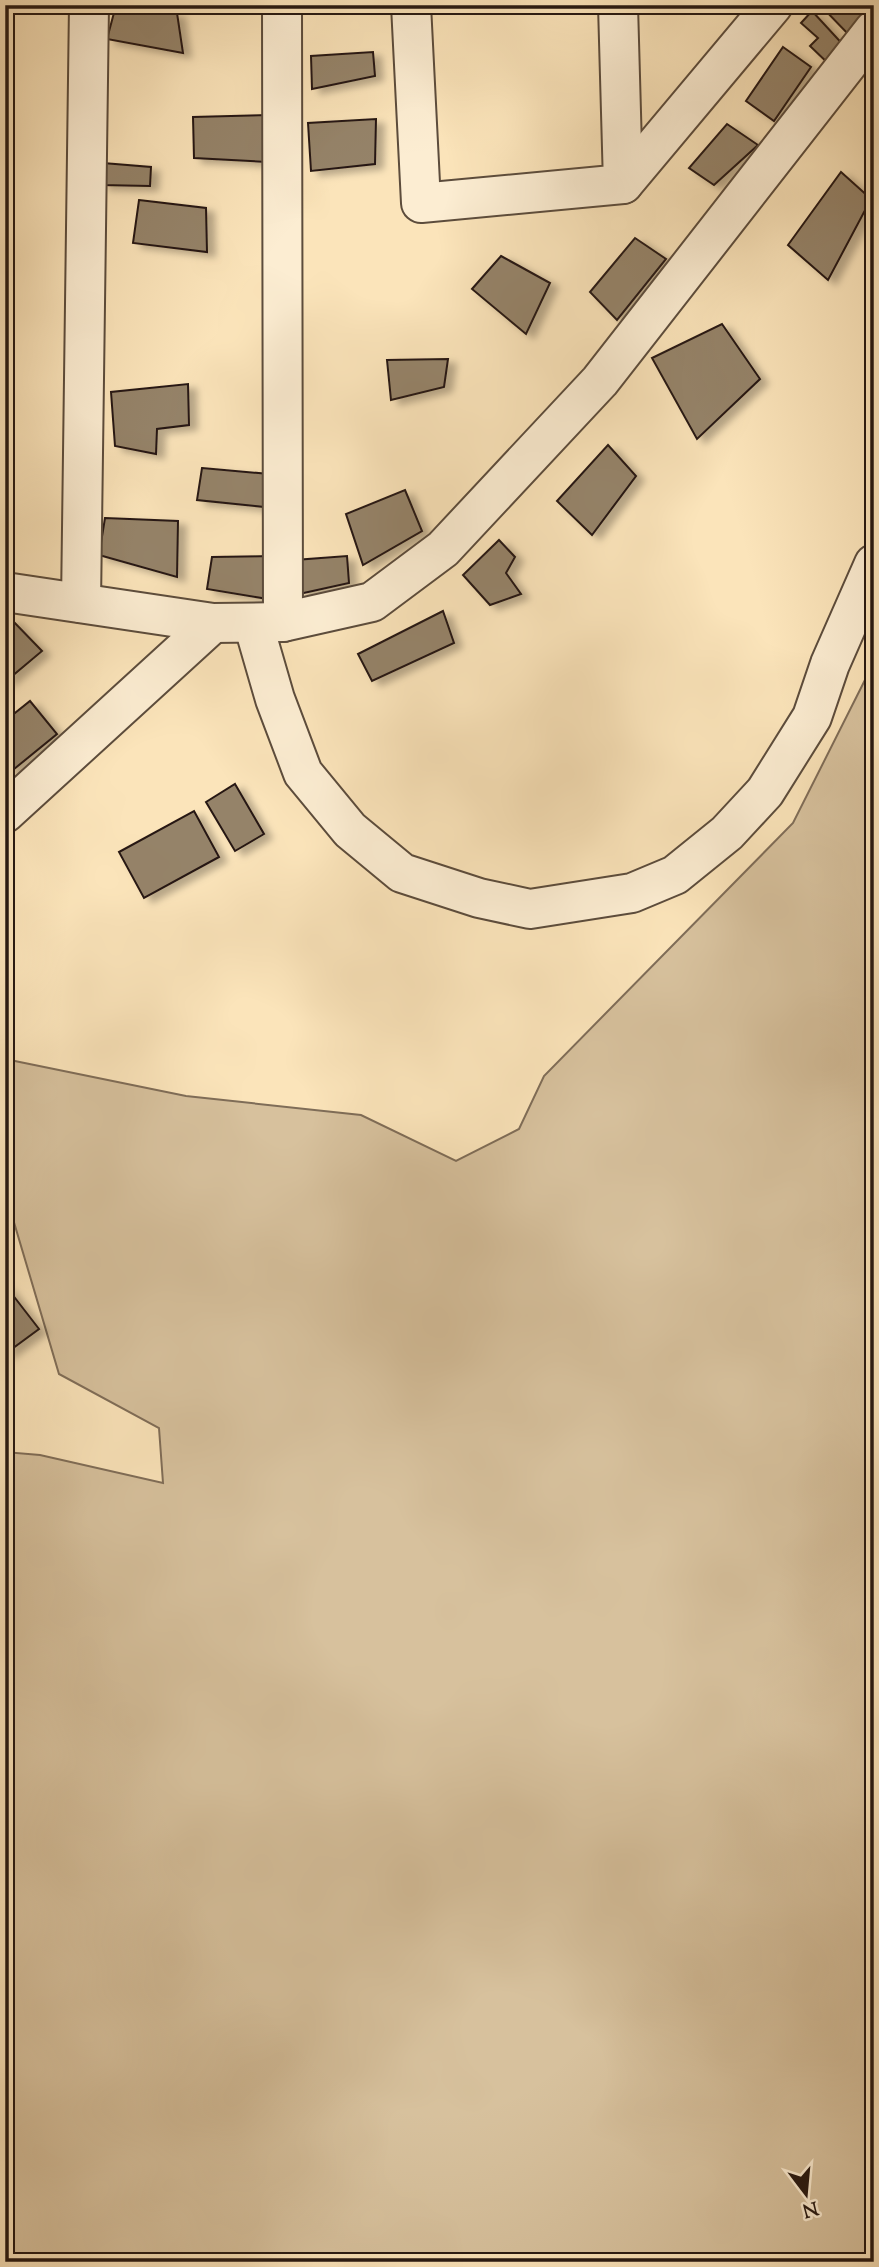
<svg xmlns="http://www.w3.org/2000/svg" width="879" height="2267" viewBox="0 0 879 2267" font-family="'Sorts Mill Goudy',serif">
<defs>
<filter id="shadow"><feDropShadow dx="8" dy="4.5" stdDeviation="3.5" flood-color="#0004"/></filter>
</defs>
<rect width="100%" height="100%" fill="#fbe4ba"/>
<filter id="stains"><feTurbulence type="fractalNoise" baseFrequency=".00286" numOctaves="4"/><feColorMatrix values="0 0 0 0 .2 0 0 0 0 .09 0 0 0 0 .02 0 0 0 .5 -.17"/></filter>
<radialGradient id="worn" r=".72"><stop offset=".6" stop-color="#630" stop-opacity="0"/><stop offset="1" stop-color="#630" stop-opacity=".3"/></radialGradient>
<polygon fill="#d7c19d" stroke="#7f6d58" stroke-width="2" points="874,662 874,2262 5,2262 5,1452 40,1455 163,1483 159,1428 59,1374 5,1192 5,1059 186,1096 361,1115 456,1161 519,1129 544,1076 793,823"/>
<g fill="#958369" stroke="#271912" stroke-width="2" filter="url(#shadow)">
<polygon points="820,5 874,5 874,7 850,36"/>
<polygon points="115,9 177,13 183,53 107,39"/>
<polygon points="812,11 848,50 832,67 810,46 818,38 801,23"/>
<polygon points="783,47 811,67 774,121 746,101"/>
<polygon points="373,52 375,76 312,89 311,56"/>
<polygon points="267,115 267,162 194,158 193,117"/>
<polygon points="376,119 375,164 311,171 308,123"/>
<polygon points="727,124 758,145 714,185 689,168"/>
<polygon points="103,163 151,167 150,186 101,185"/>
<polygon points="841,172 871,199 828,280 788,245"/>
<polygon points="139,200 206,208 207,252 133,243"/>
<polygon points="635,238 666,259 617,320 590,292"/>
<polygon points="501,256 550,283 526,334 472,289"/>
<polygon points="722,324 760,379 697,439 652,358"/>
<polygon points="448,359 444,387 391,400 387,360"/>
<polygon points="188,384 189,425 157,429 156,454 115,446 111,392"/>
<polygon points="608,445 636,476 592,535 557,501"/>
<polygon points="202,468 269,474 274,508 197,500"/>
<polygon points="405,490 422,531 363,565 346,514"/>
<polygon points="105,518 178,521 177,577 99,555"/>
<polygon points="499,540 515,557 506,573 521,594 490,605 463,575"/>
<polygon points="272,556 268,599 207,589 212,557"/>
<polygon points="347,556 349,583 299,594 295,560"/>
<polygon points="443,611 454,643 372,681 358,654"/>
<polygon points="11,619 42,651 5,682 5,625"/>
<polygon points="30,701 57,734 8,774 5,721"/>
<polygon points="235,784 264,834 235,851 206,802"/>
<polygon points="194,811 219,857 144,898 119,852"/>
<polygon points="5,1285 39,1329 5,1354"/>
</g>
<g fill="none" stroke-linecap="round" stroke-linejoin="round">
<defs>
<g id="minor">
<polyline points="282,5 283,622"/>
<polyline points="411,5 421,203 623,184 618,5"/>
<polyline points="623,184 773,5"/>
<polyline points="5,592 213,623 283,622 372,602 443,549 600,381 874,30"/>
<polyline points="81,603 89,5"/>
<polyline points="253,623 275,699 303,773 350,830 402,873 479,898 530,909 632,893 675,875 727,833 765,792 812,717 830,664 874,564"/>
<polyline points="5,813 213,623"/>
</g>
</defs>
<use href="#minor" stroke="#5c4c3c" stroke-width="42"/>
<use href="#minor" stroke="#fcedd2" stroke-width="38"/>
</g>
<rect width="879" height="2267" fill="none" stroke="#fbe4ba" stroke-width="28"/>
<rect x="7" y="7" width="865" height="2253" fill="none" stroke="#271912" stroke-width="3.5"/>
<rect x="14" y="14" width="851" height="2239" fill="none" stroke="#271912" stroke-width="2"/>
<g transform="translate(806 2194) rotate(164)" stroke="#fcedd2" stroke-width="5" paint-order="stroke">
<path d="M0-5L12 26L0 18L-12 26Z" fill="#271912"/>
<text y="-10" font-size="19" font-weight="bold" text-anchor="middle" fill="#271912">N</text>
</g>
<rect width="100%" height="100%" filter="url(#stains)"/>
<rect width="100%" height="100%" fill="url(#worn)"/>
</svg>
